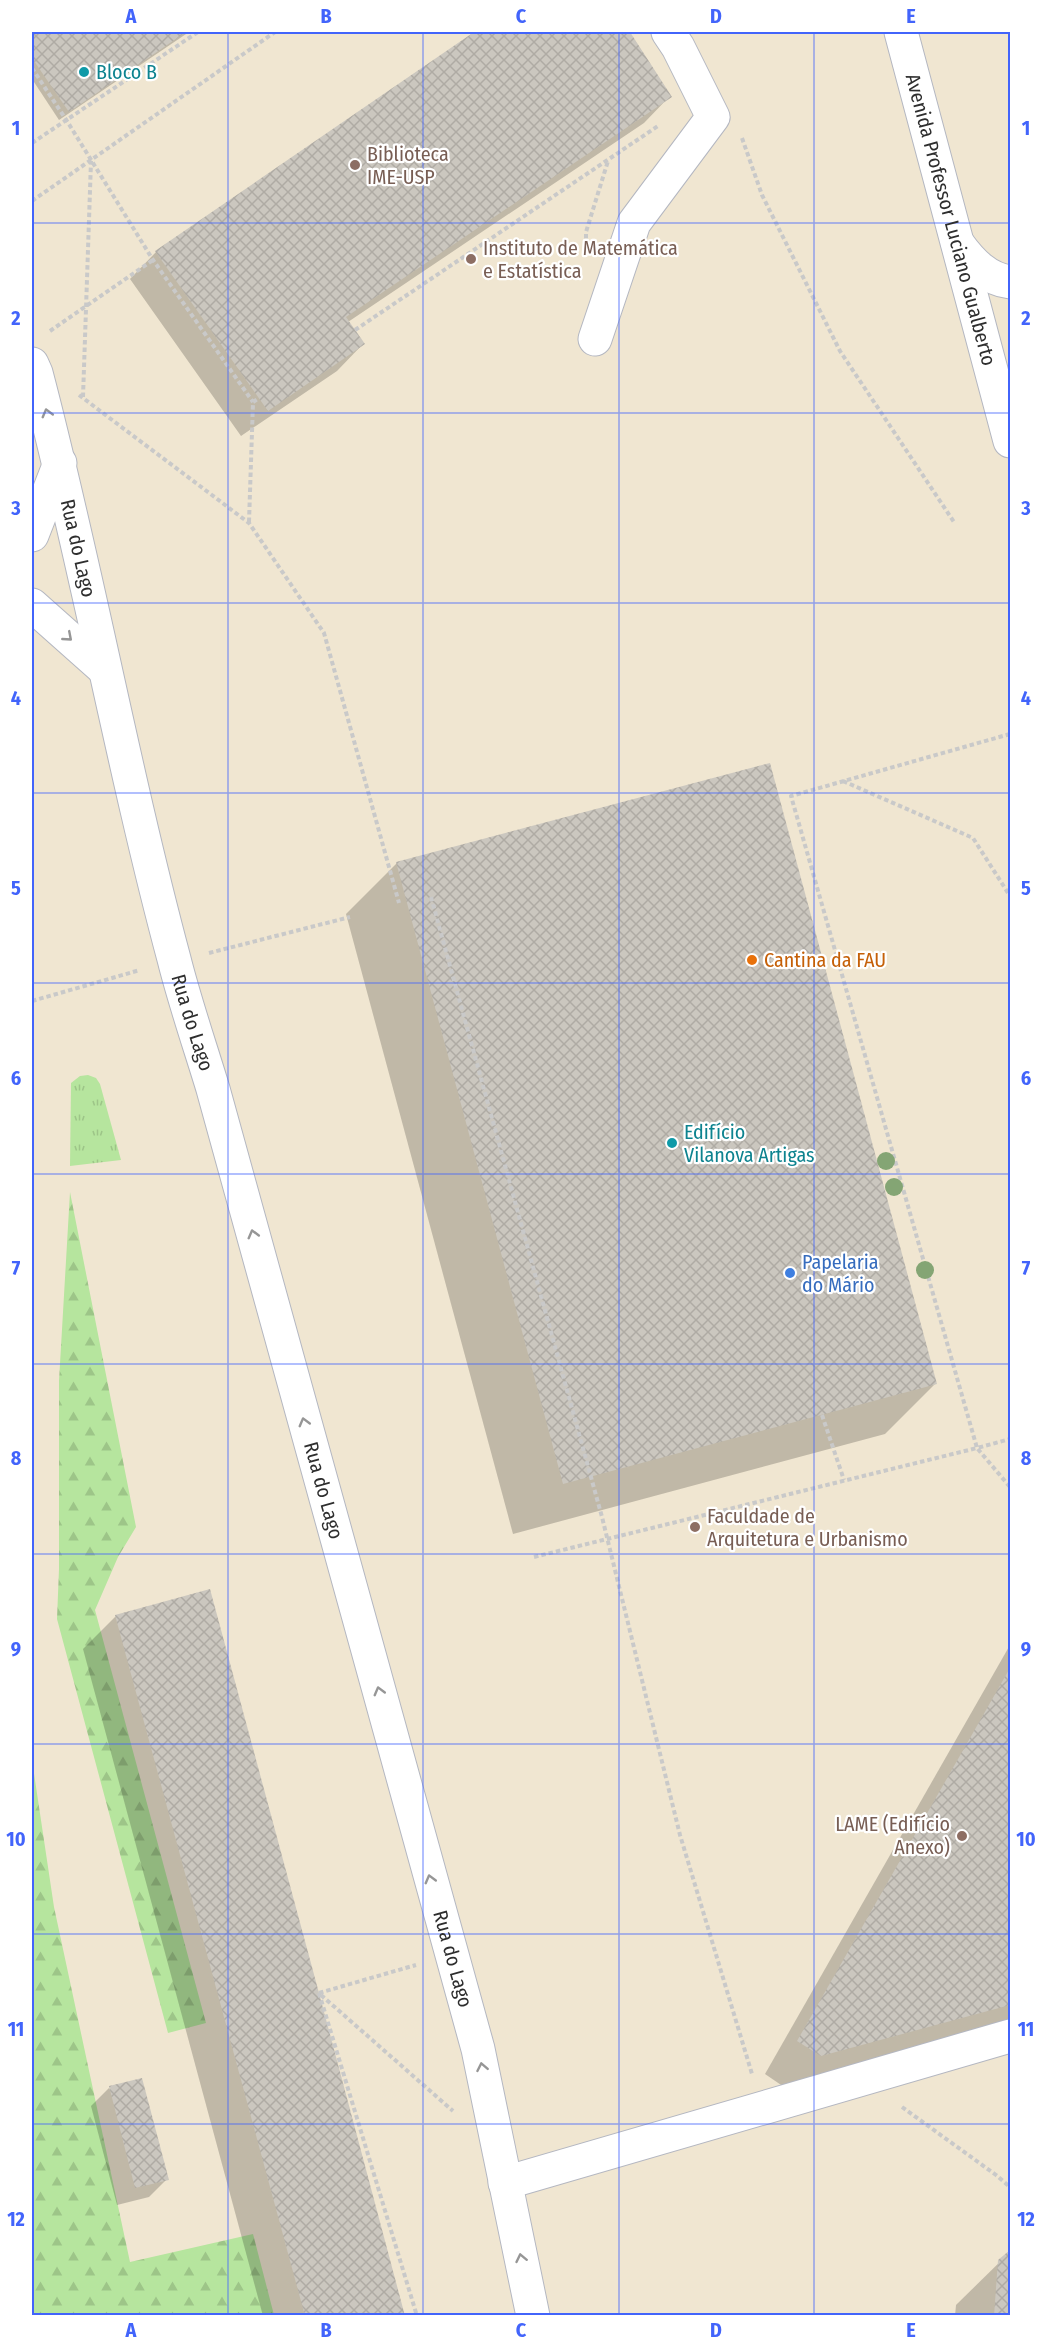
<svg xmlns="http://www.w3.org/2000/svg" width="1042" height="2347" viewBox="0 0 1042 2347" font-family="'Fira Sans Condensed',sans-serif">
<defs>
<pattern id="grass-tufts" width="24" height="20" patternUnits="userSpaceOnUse" patternTransform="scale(1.5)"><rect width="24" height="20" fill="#b6e59e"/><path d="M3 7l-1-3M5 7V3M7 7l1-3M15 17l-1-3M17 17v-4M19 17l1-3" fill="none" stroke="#9dc588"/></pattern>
<pattern id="forest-firs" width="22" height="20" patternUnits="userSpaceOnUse" patternTransform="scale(1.5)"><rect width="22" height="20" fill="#b6e59e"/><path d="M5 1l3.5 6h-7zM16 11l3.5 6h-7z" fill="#9dc588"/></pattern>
<pattern id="building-cross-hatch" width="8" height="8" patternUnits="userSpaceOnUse" patternTransform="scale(1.5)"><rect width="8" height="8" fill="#cbc7bf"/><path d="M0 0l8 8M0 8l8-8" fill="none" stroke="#afaba4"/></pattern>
</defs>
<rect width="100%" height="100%" fill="#efe9e1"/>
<polygon fill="#f0e6d1" points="32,32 1010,32 1010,2315 32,2316"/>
<polygon fill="url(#grass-tufts)" points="88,1075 96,1078 100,1084 121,1160 70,1166 71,1083 80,1076"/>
<g fill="url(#forest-firs)">
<polygon points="70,1192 136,1527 118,1557 95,1610 206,2023 168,2033 57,1619 59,1569 59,1381"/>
<polygon points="32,1760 54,1907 130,2262 253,2234 274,2315 32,2315"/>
</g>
<g fill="#0003">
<polygon points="32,32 189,32 59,120 32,79"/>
<polygon points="477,32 628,32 670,96 644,123 348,322 363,344 337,371 241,436 130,279 156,252"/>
<polygon points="397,863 936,1383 885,1434 513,1534 346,914"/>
<polygon points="116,1616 403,2316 263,2316 83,1649"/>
<polygon points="1010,1645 1010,2028 787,2089 765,2074"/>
<polygon points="109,2088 167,2179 149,2197 117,2205 91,2106"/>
<polygon points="1010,2252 1010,2316 955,2316 956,2305"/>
</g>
<g fill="url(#building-cross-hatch)">
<polygon points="32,32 186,32 69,112 32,58"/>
<polygon points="474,32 630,32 672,97 346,317 365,344 268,411 155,251"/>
<polygon points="770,763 937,1384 563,1484 396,862"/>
<polygon points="210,1589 319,1993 405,2316 305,2316 115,1615"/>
<polygon points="1010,1668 1010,2005 821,2056 797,2041"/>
<polygon points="142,2078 169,2180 135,2188 109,2086"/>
<polygon points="1010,2250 1010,2316 994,2316 998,2260"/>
</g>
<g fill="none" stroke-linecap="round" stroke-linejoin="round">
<defs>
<g id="minor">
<path id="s1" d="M 901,32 L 1010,441"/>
<path d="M 958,244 C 971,262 987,279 1010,282"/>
<polyline points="595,339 634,223 713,117 678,47 668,32"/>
<path id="s2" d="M 32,364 L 36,373 C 87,567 122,765 174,959 C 185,1003 200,1046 213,1089 L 478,2049 L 533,2316"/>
<polyline points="32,535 60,463"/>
<polyline points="32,605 104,669"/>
<polyline points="505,2183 1010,2036"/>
</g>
</defs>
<use href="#minor" stroke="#b4b7c1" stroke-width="35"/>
<g stroke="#c9c9c9" stroke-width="4" stroke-dasharray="4.5 3" stroke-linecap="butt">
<polyline points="32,68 67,121 153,260 253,402"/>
<polyline points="742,138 762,195 840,351 954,522"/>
<polyline points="32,143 198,32"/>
<polyline points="32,201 275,32"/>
<polyline points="586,246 586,232 608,161"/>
<polyline points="355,330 658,126"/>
<polyline points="50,331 153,260"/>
<polyline points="79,395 249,523 324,633 399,903"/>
<polyline points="83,397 91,161"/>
<polyline points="249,522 253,402 259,398"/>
<polyline points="1010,734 791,796 977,1448 1010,1439"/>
<polyline points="843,781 973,838 1010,896"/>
<polyline points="431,897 602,1517 680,1835 752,2074"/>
<polyline points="209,953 350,917"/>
<polyline points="32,1001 140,970"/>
<polyline points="822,1415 844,1480"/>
<polyline points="534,1557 977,1448 1010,1487"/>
<polyline points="319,1993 417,2316"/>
<polyline points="319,1993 416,1965"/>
<polyline points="321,1995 453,2111"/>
<polyline points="902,2107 996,2175 1010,2187"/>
</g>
<use href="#minor" stroke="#fff" stroke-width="33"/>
</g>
<g fill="#84a574">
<circle cx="886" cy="1161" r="9"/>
<circle cx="894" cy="1187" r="9"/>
<circle cx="925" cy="1270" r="9"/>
</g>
<defs><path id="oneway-chevron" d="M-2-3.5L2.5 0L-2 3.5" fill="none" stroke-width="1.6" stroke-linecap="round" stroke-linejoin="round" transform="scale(1.5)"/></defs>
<g stroke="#969696">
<use href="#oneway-chevron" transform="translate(47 413) rotate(-105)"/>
<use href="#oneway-chevron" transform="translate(68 637) rotate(41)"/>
<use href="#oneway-chevron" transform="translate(253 1234) rotate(-105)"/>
<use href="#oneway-chevron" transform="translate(304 1422) rotate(-105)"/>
<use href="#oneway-chevron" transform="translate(379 1691) rotate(-105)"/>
<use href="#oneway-chevron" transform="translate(430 1879) rotate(-105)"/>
<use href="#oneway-chevron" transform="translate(482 2067) rotate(-101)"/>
<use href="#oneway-chevron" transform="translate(521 2258) rotate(-102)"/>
</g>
<path fill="none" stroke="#4264fb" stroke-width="1.5" stroke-opacity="0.55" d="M 228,32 L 228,2316M 423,32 L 423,2316M 619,32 L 619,2316M 814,32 L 814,2316M 32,223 L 1010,223M 32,413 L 1010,413M 32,603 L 1010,603M 32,793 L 1010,793M 32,983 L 1010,983M 32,1174 L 1010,1174M 32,1364 L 1010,1364M 32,1554 L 1010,1554M 32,1744 L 1010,1744M 32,1934 L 1010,1934M 32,2124 L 1010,2124"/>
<g fill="#0f9aa8" stroke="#fff" stroke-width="2">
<circle cx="84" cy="72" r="6"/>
<circle cx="672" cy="1143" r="6"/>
</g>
<g fill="#8d6e63" stroke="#fff" stroke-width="2">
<circle cx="355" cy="165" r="6"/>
<circle cx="471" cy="259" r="6"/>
<circle cx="695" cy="1527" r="6"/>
<circle cx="962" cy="1836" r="6"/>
</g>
<circle fill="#e8710a" stroke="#fff" stroke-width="2" cx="752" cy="960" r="6"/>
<circle fill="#3f7fe0" stroke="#fff" stroke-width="2" cx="790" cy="1273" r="6"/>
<g text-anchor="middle" stroke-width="4.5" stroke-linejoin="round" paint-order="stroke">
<g font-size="20" fill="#0d838f" stroke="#fff" text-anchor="start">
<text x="96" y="79">Bloco B</text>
<text x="684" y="1139">Edifício<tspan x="684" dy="23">Vilanova Artigas</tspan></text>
</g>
<g font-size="20" fill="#785e54" stroke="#fff" text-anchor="start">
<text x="367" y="161">Biblioteca<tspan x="367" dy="23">IME-USP</tspan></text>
<text x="483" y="255">Instituto de Matemática<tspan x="483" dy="23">e Estatística</tspan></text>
<text x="707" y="1523">Faculdade de<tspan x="707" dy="23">Arquitetura e Urbanismo</tspan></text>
<text x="950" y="1831" text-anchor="end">LAME (Edifício<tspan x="950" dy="23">Anexo)</tspan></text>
</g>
<g font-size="20" fill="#2e2e2e" stroke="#fff">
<text dy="7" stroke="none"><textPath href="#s1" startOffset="194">Avenida Professor Luciano Gualberto</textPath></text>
<text dy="7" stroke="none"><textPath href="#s2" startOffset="190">Rua do Lago</textPath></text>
<text dy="7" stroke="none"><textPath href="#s2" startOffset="678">Rua do Lago</textPath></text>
<text dy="7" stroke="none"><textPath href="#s2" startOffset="1164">Rua do Lago</textPath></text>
<text dy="7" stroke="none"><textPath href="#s2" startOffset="1650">Rua do Lago</textPath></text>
</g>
<g font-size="20" fill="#c56008" stroke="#fff" text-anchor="start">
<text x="764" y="967">Cantina da FAU</text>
</g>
<g font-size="20" fill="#366cbe" stroke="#fff" text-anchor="start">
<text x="802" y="1269">Papelaria<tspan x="802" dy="23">do Mário</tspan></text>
</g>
</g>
<rect width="1042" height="2347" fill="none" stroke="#ffffff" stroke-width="66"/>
<rect x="33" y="33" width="976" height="2281" fill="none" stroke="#4264fb" stroke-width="2"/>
<g font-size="20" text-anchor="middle" font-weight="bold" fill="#4264fb">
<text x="131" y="23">A</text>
<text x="326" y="23">B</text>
<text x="521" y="23">C</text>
<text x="716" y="23">D</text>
<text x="911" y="23">E</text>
<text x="16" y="135">1</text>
<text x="1026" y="135">1</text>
<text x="16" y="325">2</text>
<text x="1026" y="325">2</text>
<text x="16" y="515">3</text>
<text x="1026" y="515">3</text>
<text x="16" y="705">4</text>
<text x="1026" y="705">4</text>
<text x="16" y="895">5</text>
<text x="1026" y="895">5</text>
<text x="16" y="1085">6</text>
<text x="1026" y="1085">6</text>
<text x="16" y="1275">7</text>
<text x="1026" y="1275">7</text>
<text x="16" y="1465">8</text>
<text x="1026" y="1465">8</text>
<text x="16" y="1656">9</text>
<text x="1026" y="1656">9</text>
<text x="16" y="1846">10</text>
<text x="1026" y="1846">10</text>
<text x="16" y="2036">11</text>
<text x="1026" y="2036">11</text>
<text x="16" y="2226">12</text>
<text x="1026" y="2226">12</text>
<text x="131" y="2337">A</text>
<text x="326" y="2337">B</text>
<text x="521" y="2337">C</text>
<text x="716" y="2337">D</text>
<text x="911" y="2337">E</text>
</g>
</svg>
